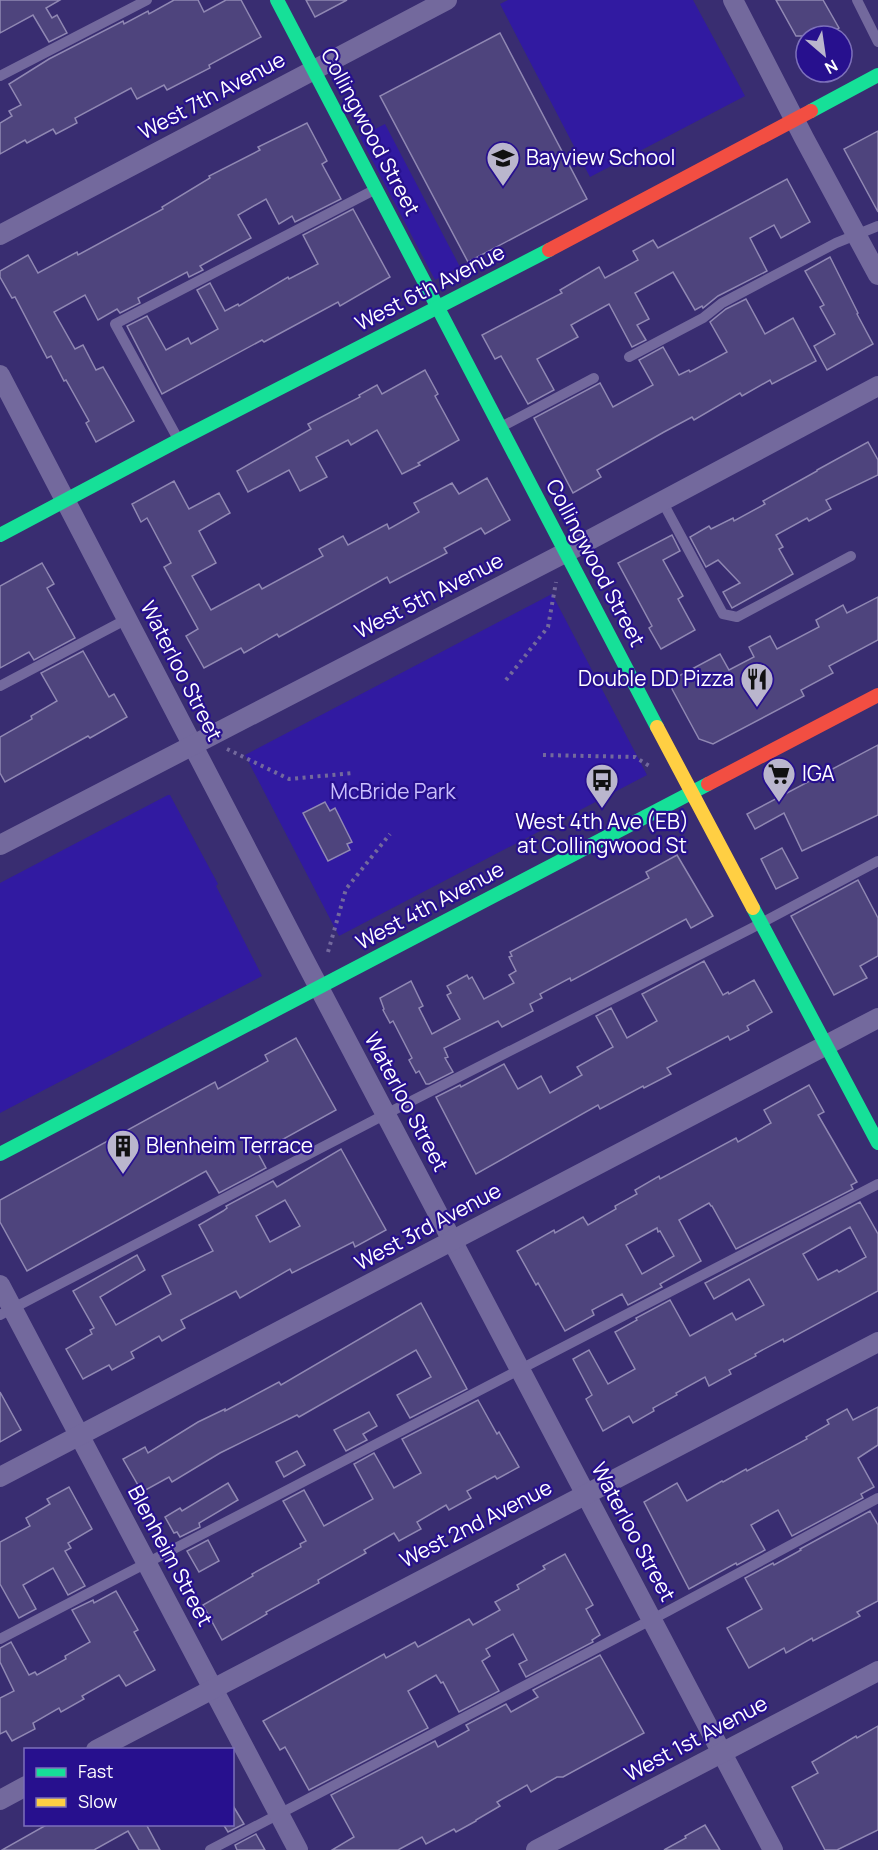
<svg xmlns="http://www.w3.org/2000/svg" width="878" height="1850" viewBox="0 0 878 1850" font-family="Manrope,sans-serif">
<rect width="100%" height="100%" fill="#392d71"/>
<g fill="#311aa1">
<polygon points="508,0 693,0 745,96 590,177 500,4"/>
<polygon points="385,124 460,267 435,280 360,137"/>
<polygon points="552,594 647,775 339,936 245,755"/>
<polygon points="168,795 170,795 218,884 216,886 262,976 0,1113 0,883"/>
</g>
<g fill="#4e447d" stroke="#9088b3" stroke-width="1.5" fill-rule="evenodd">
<polygon points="0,0 60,0 46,8 52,18 57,15 67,33 49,42 33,15 0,33"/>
<polygon points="174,0 198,0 204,12 226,0 241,0 261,37 209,65 210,68 167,90 164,85 137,99 131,88 75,118 77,123 56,134 53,129 27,143 25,140 0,154 0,123 12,116 9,111 21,105 9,84 49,59 123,21 124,24 148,11 149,14"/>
<polygon points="306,0 347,0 315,17"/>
<polygon points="776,0 823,0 839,28 836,30 840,36 796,36"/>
<polygon points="500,33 587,199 468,262 380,96"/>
<polygon points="307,123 327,161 322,164 341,199 295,222 292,216 279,224 266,199 238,215 251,238 200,266 203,270 189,277 187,272 138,298 140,303 120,313 117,309 98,320 85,295 54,312 75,349 83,345 96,370 103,367 134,421 96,442 86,423 89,421 66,380 64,381 51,356 47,358 15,297 12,298 0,277 0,271 28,255 38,273 77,252 78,255 163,209 162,207 210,178 209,176 260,150 258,147"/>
<polygon points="878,131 878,212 844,149"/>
<polygon points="787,179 810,222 781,238 774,225 750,238 767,271 718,296 703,308 702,306 695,310 673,272 635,293 649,319 637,325 646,340 632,347 609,304 571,325 578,337 537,359 554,390 528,404 501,356 495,359 482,335 562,293 560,290 599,267 605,278 638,260 633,251 653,240 658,248"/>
<polygon points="353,209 390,277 340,306 338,302 264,342 262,340 162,394 127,326 147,316 166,350 188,338 191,344 218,329 197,290 210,283 225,311 238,304 239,306 288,277 289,279 318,264 303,235"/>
<polygon points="830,257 858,313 857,314 873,344 827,370 814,346 835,334 820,307 824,305 805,271"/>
<polygon points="746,299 765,334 793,318 816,361 772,384 770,380 742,396 740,393 694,420 692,417 664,432 597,470 601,477 573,493 534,418 600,383 613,407 653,385 639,360 663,347 679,375 689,370 690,372 727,352 710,322 726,309"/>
<polygon points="425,370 438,394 435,396 459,440 418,463 420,465 402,474 377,430 351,445 348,440 316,457 327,477 300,491 289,470 248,492 237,471 311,429 308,424 360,397 359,395 377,385 382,394"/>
<polygon points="868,442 878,460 878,475 826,500 831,509 809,521 807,518 776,535 783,547 779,549 793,574 732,608 723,592 740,583 718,560 706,567 690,537 709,526 711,529 733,518 734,521 765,504 763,501 817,471 817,470"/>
<polygon points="487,478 510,520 485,534 481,528 444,548 447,553 390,583 387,577 279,637 277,634 244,653 241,648 204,668 186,636 198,629 164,567 171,563 147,518 141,522 132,504 174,481 189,509 219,493 230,513 199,531 216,563 192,576 211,610 259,584 262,589 323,556 319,549 343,536 348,545 387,524 389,529 419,512 414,503 452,483 459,494"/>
<polygon points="672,535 680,551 663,560 683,596 678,599 695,630 661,649 649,628 652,626 618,563"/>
<polygon points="42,563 54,584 47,588 75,638 34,660 29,652 0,668 0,586"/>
<polygon points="878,597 878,640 829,666 833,673 801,690 804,696 713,744 699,739 672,689 675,678 720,654 729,670 754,657 749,647 770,636 777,649 819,627 816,620 843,605 847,613"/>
<polygon points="83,651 109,697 114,694 127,717 90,738 88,736 5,782 0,773 0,737 32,719 31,716 57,701 41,673"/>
<polygon points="878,745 878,815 802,851 784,813 755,829 747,814"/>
<polygon points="325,802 330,811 335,808 352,842 347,844 350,850 328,861 303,813"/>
<polygon points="782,848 798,878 776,889 761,859"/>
<polygon points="677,855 713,916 691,928 686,919 571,981 570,978 540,994 542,998 530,1004 533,1011 502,1027 498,1021 444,1048 448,1057 445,1058 453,1072 429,1084 426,1084 419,1071 416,1073 409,1060 412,1058 393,1021 390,1023 383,1010 384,1009 380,998 411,981 423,1006 419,1008 432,1034 460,1019 447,995 451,993 447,986 467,975 469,979 472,977 484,999 514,983 509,975 516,971 509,957 512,956 510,952 649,878 646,872"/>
<polygon points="858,880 878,918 878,956 860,966 867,978 834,995 791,916"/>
<polygon points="704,961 723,995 728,992 729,994 754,980 772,1012 747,1026 749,1030 730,1040 728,1036 667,1068 671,1074 644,1088 643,1086 600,1109 598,1105 476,1174 436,1097 460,1085 461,1087 504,1064 518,1089 541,1076 550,1093 582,1075 577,1067 613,1047 596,1016 611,1008 627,1038 657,1021 642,994"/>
<polygon points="296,1038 336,1110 258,1153 266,1168 219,1193 206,1171 27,1271 0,1222 0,1200 215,1082 218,1089 268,1061 265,1055"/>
<path d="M 809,1085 L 824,1112 L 818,1115 L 857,1182 L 851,1185 L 853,1189 L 736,1249 L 712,1206 L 711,1206 L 709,1203 L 679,1220 L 701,1261 L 660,1284 L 662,1287 L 628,1305 L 622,1294 L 592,1310 L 594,1315 L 565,1331 L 538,1283 L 536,1285 L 517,1251 L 554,1230 L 555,1233 L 583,1217 L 588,1225 L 616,1209 L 615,1206 L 637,1194 L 635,1190 L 659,1176 L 660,1179 L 736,1138 L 738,1142 L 771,1123 L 764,1110 ZM 657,1228 L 658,1232 L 660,1231 L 674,1256 L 642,1274 L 626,1245 Z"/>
<path d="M 341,1149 L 386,1230 L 355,1247 L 353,1242 L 292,1273 L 290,1269 L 240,1298 L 236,1291 L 181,1320 L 185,1328 L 162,1341 L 159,1336 L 131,1352 L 134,1358 L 112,1370 L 109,1365 L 83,1379 L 66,1349 L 92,1334 L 90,1330 L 94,1328 L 73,1291 L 137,1255 L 145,1270 L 100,1297 L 116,1325 L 171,1294 L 162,1276 L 213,1251 L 199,1225 L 223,1211 L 227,1208 L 226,1206 L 273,1181 L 277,1187 ZM 285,1200 L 300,1226 L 270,1242 L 256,1216 Z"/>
<path d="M 860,1202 L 878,1234 L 878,1291 L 784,1342 L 783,1339 L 755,1354 L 756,1356 L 729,1370 L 731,1374 L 709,1386 L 705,1377 L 676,1393 L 677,1395 L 653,1408 L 654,1411 L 633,1423 L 629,1416 L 603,1431 L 586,1399 L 592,1395 L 573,1359 L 589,1350 L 608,1384 L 635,1369 L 615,1332 L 637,1320 L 636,1318 L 670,1300 L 690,1336 L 732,1313 L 736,1320 L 764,1305 L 749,1279 L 714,1299 L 705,1283 ZM 850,1227 L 866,1257 L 839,1272 L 837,1270 L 818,1280 L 803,1254 Z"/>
<polygon points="421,1303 467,1389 410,1418 397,1395 431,1377 416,1350 299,1417 297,1415 220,1453 172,1482 169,1477 142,1492 123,1459 145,1447 148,1453 198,1422 225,1409 225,1411 279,1382 281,1385"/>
<polygon points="0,1392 21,1430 0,1442"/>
<polygon points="478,1400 497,1434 499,1432 519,1467 497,1479 495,1476 467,1491 471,1498 449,1510 446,1505 417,1522 421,1529 399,1541 394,1533 364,1550 366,1553 318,1580 319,1583 266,1612 267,1614 222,1640 203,1605 253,1576 252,1574 301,1547 300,1544 306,1541 283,1501 304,1490 324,1526 373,1499 354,1464 374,1453 394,1488 421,1473 402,1439"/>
<polygon points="878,1407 878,1445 858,1458 874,1487 861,1494 863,1498 792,1536 778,1510 751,1525 765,1550 737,1565 736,1563 689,1589 644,1502 677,1483 687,1501 722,1481 723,1482 746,1469 747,1471 807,1439 806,1437 829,1424 827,1420 847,1409 853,1420"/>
<polygon points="369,1412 377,1426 363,1434 367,1440 346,1451 334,1430"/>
<polygon points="297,1451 305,1465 284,1477 276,1462"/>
<polygon points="228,1483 238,1500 199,1523 200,1527 180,1537 177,1532 174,1533 165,1517 180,1508 182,1511"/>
<polygon points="69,1487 92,1529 68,1543 71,1548 65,1551 85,1586 68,1595 53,1568 23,1585 36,1609 19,1618 0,1584 0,1542 30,1526 26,1518 50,1504 47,1499"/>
<polygon points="870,1511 878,1525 878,1601 857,1612 860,1616 813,1641 812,1638 786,1653 784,1648 749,1668 727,1628 762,1609 745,1578 773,1563 774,1565 801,1550 800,1549"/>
<polygon points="208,1540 219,1561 199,1572 187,1551"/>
<polygon points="565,1554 593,1605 586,1609 600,1635 592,1640 593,1642 526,1677 519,1664 527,1660 513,1634 486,1649 490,1656 482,1661 499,1691 459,1712 443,1682 441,1683 436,1675 408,1691 428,1728 309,1790 285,1747 280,1750 263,1721 384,1654 386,1658 415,1642 418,1647 469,1619 473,1625 500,1610 495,1602 519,1589 517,1585 545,1569 543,1566"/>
<polygon points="116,1591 138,1630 134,1632 155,1670 126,1686 119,1675 82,1696 84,1699 61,1712 59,1708 33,1723 35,1729 12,1741 6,1731 0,1734 0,1698 14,1691 0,1662 0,1648 11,1642 29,1675 35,1672 37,1675 66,1659 65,1656 90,1642 72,1610 93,1600 94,1603"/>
<polygon points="600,1655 644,1733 563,1777 557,1777 531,1792 527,1785 497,1802 500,1806 476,1820 476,1821 456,1832 454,1829 426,1844 422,1837 398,1850 332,1850 354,1837 331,1795 435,1741 438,1747 469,1730 466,1725 506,1704 511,1712 538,1697 533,1690"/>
<polygon points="878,1726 878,1830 837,1850 825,1850 792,1787 818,1773 812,1762 856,1736 857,1738"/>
<polygon points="232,1804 244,1824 228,1832 223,1824 232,1824"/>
<polygon points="48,1824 146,1824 160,1850 139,1850 128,1831 94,1850 2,1850"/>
<polygon points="705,1825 720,1850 664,1850 686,1838 685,1836"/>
<polygon points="256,1834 265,1850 237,1850 235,1845"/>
</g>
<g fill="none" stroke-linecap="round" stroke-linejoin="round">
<g stroke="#73699d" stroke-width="4" stroke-dasharray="3 4.5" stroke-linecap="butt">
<polyline points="506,680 548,627 556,582"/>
<polyline points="227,749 289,779 354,773"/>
<polyline points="543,755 635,757 651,767"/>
<polyline points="328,952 346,889 390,834"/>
</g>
<g stroke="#73699d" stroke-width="10">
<polyline points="857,0 878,42"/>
<polyline points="0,76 147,0"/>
<polyline points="629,357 703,318 722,303 836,243 878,226"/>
<polyline points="501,427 594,378"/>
<polyline points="178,439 115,324 376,189"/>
<polyline points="662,501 723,614 737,617 851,556"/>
<polyline points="0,686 127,619"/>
<polyline points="0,1315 386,1114 750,929 878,861"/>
<polyline points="0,1639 878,1184"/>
<polyline points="210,1850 668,1611 878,1498"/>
</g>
<g stroke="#73699d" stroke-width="20">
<polyline points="733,0 804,138 878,275"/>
<polyline points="0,235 447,0"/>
<polyline points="0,375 306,963 773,1850"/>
<polyline points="0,845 580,545 878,386"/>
<polyline points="0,1285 298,1850"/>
<polyline points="0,1477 878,1018"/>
<polyline points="96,1750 878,1342"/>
<polyline points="0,1800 26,1786"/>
<polyline points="536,1850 878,1671"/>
</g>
<g stroke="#16e098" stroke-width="14">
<polyline points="277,0 657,727"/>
<polyline points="811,111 878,75"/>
<polyline points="0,535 179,440 549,250"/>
<polyline points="753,908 878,1143"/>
<polyline points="0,1154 708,784"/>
</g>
<polyline stroke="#ffcf43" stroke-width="14" points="657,727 753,908"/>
<g stroke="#f24e42" stroke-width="14">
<polyline points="549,250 811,111"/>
<polyline points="708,784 878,695"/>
</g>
</g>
<defs>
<symbol id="school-pin" viewBox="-11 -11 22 30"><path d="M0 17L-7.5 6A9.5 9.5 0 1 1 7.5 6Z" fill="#bab6cd" stroke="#27108e"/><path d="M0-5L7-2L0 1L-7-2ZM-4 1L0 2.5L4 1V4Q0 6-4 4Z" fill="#111"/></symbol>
<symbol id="restaurant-pin" viewBox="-11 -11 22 30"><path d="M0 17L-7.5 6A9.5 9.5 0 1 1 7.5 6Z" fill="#bab6cd" stroke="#27108e"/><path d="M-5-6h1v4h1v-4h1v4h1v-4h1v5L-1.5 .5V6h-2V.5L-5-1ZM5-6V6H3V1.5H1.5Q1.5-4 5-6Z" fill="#111"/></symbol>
<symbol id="supermarket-pin" viewBox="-11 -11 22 30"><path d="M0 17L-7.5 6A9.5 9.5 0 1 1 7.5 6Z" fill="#bab6cd" stroke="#27108e"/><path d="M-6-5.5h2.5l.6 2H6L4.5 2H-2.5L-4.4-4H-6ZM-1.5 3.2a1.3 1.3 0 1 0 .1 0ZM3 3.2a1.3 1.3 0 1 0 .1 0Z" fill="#111"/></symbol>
<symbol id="bus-pin" viewBox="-11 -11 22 30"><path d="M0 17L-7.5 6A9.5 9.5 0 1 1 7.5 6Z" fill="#bab6cd" stroke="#27108e"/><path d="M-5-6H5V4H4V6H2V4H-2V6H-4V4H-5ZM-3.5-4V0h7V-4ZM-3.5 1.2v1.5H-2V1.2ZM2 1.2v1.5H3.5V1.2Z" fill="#111"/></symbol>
<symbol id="building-pin" viewBox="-11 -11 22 30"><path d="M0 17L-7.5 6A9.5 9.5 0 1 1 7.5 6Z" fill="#bab6cd" stroke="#27108e"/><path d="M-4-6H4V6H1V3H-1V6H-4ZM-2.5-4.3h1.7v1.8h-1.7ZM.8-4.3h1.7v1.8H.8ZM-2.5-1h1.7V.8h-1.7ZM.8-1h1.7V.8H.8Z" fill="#111"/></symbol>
</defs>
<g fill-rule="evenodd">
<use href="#school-pin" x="484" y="139" width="38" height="52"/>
<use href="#restaurant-pin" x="738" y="660" width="38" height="52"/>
<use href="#supermarket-pin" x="760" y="755" width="38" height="52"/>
<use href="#bus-pin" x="583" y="761" width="38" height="52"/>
<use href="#building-pin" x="104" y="1127" width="38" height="52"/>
</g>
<g text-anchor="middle" stroke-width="4.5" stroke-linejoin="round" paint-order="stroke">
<g font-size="21" fill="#fff" stroke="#27108e">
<text transform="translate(212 96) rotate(-28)" y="7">West 7th Avenue</text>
<text transform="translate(370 132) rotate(62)" y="7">Collingwood Street</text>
<text transform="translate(430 288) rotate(-27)" y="7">West 6th Avenue</text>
<text transform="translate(595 563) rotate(62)" y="7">Collingwood Street</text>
<text transform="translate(429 596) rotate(-27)" y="7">West 5th Avenue</text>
<text transform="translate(181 671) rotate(63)" y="7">Waterloo Street</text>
<text transform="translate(430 906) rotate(-28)" y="7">West 4th Avenue</text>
<text transform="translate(406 1102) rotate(62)" y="7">Waterloo Street</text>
<text transform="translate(428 1227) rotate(-28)" y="7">West 3rd Avenue</text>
<text transform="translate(476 1524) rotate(-27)" y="7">West 2nd Avenue</text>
<text transform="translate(633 1532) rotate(62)" y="7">Waterloo Street</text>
<text transform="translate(170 1556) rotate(62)" y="7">Blenheim Street</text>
<text transform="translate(696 1739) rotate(-28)" y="7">West 1st Avenue</text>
</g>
<g font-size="21" fill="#fff" stroke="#27108e" text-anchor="start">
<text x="526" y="165">Bayview School</text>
<text x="734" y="686" text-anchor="end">Double DD Pizza</text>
<text x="802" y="781">IGA</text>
<text x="602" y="829" text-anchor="middle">West 4th Ave (EB)<tspan x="602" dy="24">at Collingwood St</tspan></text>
<text x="146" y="1153">Blenheim Terrace</text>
</g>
<g font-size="21" fill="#cabffd" stroke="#27108e">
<text x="393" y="799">McBride Park</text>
</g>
</g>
<rect x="24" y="1748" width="210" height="78" fill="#27108e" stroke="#7d70bb" stroke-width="1.5"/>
<rect x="36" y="1768" width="30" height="9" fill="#16e098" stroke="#7d70bb" stroke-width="1.5"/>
<text x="78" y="1778" font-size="18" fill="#ffffff">Fast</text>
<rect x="36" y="1798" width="30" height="9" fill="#ffcf43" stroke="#7d70bb" stroke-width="1.5"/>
<text x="78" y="1808" font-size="18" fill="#ffffff">Slow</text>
<g transform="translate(824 54) rotate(151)"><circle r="28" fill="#27108e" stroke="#7d70bb" stroke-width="1.5"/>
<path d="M0-4.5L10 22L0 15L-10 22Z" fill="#bab6cd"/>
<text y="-9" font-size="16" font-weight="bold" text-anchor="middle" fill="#ffffff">N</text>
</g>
</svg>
